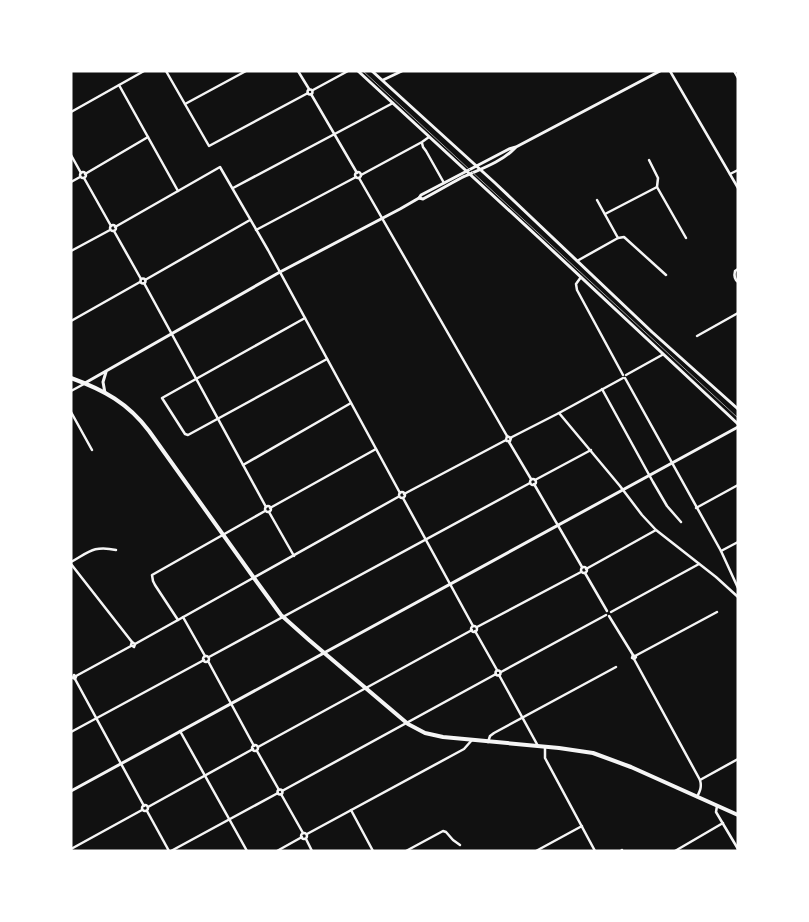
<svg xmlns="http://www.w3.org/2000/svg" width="809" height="922" viewBox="0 0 809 922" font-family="'Crimson Pro',serif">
<rect width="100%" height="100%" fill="#111"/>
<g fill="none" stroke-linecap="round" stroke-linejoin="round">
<g stroke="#f5f5f5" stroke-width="2.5">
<polyline points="166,71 209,146 308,93"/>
<polyline points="298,71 309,89"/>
<polyline points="670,71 738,188"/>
<polyline points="734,71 738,78"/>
<polyline points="383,80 402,71"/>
<polyline points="119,85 178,191"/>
<circle cx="310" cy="92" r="2.5"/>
<polyline points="313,90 348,71"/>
<polyline points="311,94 357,173"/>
<polyline points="185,104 246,71"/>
<polyline points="71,112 144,71"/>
<polyline points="422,143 423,147 426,151 444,183"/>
<polyline points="71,155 81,173"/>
<polyline points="649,160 658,178 657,187 686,238"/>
<circle cx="358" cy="175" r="3"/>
<circle cx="83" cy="175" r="3"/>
<polyline points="85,174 148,137"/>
<polyline points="730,174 738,170"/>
<polyline points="361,175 422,142 429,137"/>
<polyline points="84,178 111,226"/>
<polyline points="359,178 507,436"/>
<polyline points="71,182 80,177"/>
<polyline points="233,188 393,103"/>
<polyline points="597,200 618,238"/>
<polyline points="605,214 657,187"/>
<circle cx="113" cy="228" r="3"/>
<polyline points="115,227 220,167 268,250 400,493"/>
<polyline points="256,230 356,177"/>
<polyline points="114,231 141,279"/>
<polyline points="71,251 110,230"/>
<polyline points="577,261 618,238 624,237 666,275"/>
<path d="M 738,269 L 735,271 C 734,275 734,279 738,282"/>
<polyline points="581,277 576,284 577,290 623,375"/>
<circle cx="143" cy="281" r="2.5"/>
<polyline points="145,280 250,220"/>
<polyline points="144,283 266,507"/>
<polyline points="305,318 162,398 185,434 188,435 327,359"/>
<polyline points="71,321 140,282"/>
<polyline points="697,336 738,313"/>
<polyline points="626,375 662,355"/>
<polyline points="625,378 721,551 738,588"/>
<polyline points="602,389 653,482 667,506 681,522"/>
<polyline points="71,391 84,384"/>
<polyline points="71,412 92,450"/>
<polyline points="559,413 620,486 642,515 656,530 716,577 738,597"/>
<polyline points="510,438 559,413 623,378"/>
<polyline points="509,442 531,479"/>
<polyline points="243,465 351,403"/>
<circle cx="533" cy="482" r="3"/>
<polyline points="535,480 591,450"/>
<polyline points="534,484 582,567"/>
<circle cx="402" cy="495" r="3"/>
<polyline points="404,494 506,440 507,436 511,438 510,441 507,441 506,440"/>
<polyline points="403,498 473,626"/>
<circle cx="268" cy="509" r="3"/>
<polyline points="270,508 376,449"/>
<polyline points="696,508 738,485"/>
<polyline points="269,512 294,556"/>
<polyline points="721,551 738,542"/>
<path d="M 71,562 C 89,552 94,545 116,550"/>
<polyline points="71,564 132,642"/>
<circle cx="584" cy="570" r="3"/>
<polyline points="586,569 656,530"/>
<polyline points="585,573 607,611"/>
<polyline points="611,612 699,564"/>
<polyline points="609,616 633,655"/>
<polyline points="183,617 205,656"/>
<polyline points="178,620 155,585 153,581 152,575 265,511"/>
<circle cx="474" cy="629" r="3"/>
<polyline points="477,627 581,572"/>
<polyline points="475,631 497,670"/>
<polygon points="132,642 135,644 134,647 131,645"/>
<polyline points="135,644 398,497"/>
<polygon points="633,655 636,657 634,659 632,658"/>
<polyline points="635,656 717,612"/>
<circle cx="206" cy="659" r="3"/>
<polyline points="209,657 530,483"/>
<polyline points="634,659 700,780"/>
<polyline points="208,661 254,746"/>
<circle cx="498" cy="673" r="2.5"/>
<polyline points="501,672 606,615"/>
<polygon points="74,675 76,677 75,679 73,678"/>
<polyline points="499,675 538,746"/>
<polyline points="76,676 131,646"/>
<polyline points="75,679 144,806"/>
<polyline points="180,731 247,851"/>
<polyline points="71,732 204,660"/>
<polyline points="488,742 490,736 494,733 616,667"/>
<circle cx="255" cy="748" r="3"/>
<polyline points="258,747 472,630"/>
<polyline points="545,747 545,758 595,851"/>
<polyline points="257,751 279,790"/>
<circle cx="280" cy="792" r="2.5"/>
<polyline points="282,791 496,674"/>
<polyline points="281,794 303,833"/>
<path d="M 697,797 C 700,791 702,787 700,780 L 738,759"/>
<circle cx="145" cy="808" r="3"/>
<polyline points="717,806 716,812 738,849"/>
<polyline points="148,807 253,749"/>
<polyline points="351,810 373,851"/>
<polyline points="147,811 169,851"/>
<circle cx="304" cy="836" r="3"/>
<polyline points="307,834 464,749 472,740"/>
<polyline points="306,839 312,851"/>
<polyline points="71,849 142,810"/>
<polyline points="171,851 278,793"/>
<polyline points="277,851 302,837"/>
<polyline points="406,851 443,831 446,832 453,840 460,845"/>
<polyline points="536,851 582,826"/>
<polyline points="621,851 622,850"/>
<polyline points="675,851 723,823"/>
</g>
<g stroke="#f5f5f5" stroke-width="3">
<path d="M 419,198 L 423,199 C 436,192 448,185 461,178 C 478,170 502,162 515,148"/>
<polyline points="85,383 280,272 400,209 419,198 421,195 509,149 516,147 660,71"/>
<polyline points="105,393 103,382 106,372"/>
<polyline points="71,791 738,427"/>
</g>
<g stroke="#f5f5f5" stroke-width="3">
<polyline points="358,71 538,237 738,424"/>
<polyline points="372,71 494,182 652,332 738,409"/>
</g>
<path stroke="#f5f5f5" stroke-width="4" d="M 71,378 C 104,390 128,403 149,431 L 254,578 L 281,615 L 309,640 L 408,724 L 425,733 L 443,737 L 559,748 L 593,753 L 631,767 L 738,815"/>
<polyline stroke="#9a9a9a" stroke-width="1" points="363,71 738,418"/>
</g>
<rect width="809" height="922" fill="none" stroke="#ffffff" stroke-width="145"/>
</svg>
